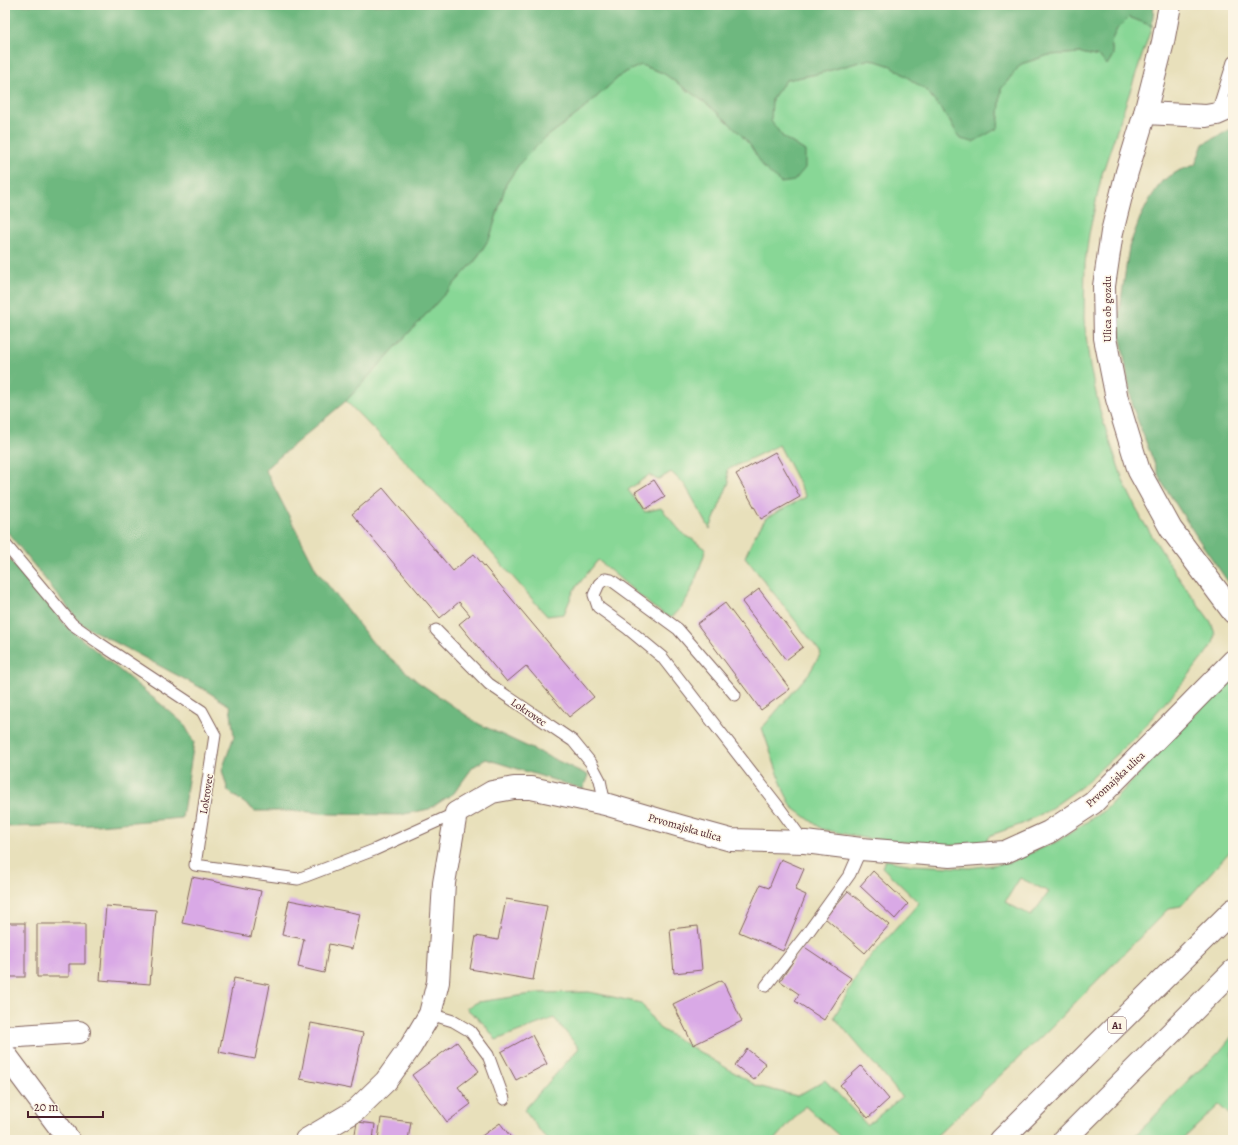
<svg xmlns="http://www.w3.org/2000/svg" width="1238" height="1145" viewBox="0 0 1238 1145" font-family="Alegreya,serif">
<rect width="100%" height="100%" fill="#fcf5e5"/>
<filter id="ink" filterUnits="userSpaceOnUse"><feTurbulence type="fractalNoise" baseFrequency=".025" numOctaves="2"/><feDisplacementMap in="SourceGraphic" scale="8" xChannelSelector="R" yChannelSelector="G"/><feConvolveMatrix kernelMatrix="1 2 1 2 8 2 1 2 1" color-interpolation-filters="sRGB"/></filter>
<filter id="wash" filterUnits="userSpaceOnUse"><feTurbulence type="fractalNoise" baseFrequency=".012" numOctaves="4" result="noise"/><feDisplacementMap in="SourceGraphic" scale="16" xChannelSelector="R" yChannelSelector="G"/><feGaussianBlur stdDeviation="0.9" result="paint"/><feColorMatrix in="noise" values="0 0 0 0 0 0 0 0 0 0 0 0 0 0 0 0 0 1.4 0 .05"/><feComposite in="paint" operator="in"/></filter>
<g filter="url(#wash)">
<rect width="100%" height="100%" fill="#e8e0bb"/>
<g fill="#88d796" stroke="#697b60" fill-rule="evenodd">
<path d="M 1129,17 L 1152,26 L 1118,127 L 1102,174 L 1089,234 L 1085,263 L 1084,319 L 1090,367 L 1101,415 L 1124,483 L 1141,518 L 1176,574 L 1211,622 L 1215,634 L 1213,644 L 1190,674 L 1136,736 L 1081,787 L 1047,811 L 1022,824 L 991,835 L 986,842 L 947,846 L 863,838 L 822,829 L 792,807 L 784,791 L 762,728 L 810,672 L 821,653 L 745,557 L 754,537 L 766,518 L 806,497 L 779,445 L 727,470 L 729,482 L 710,529 L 685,485 L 671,472 L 658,480 L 649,475 L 628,490 L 645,512 L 661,508 L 683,534 L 692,539 L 706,550 C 697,573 691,602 671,618 L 653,607 L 598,560 L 574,590 L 564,614 L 547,616 L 469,527 L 346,401 L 475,261 L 490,237 L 506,184 L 520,163 L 544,139 L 580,112 L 622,74 L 641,65 L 663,73 L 706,103 L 734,127 L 750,145 L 805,151 L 783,137 L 770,121 L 772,99 L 786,80 L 817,74 L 870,59 L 891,66 L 927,91 L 949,119 L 960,139 L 998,128 L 1001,89 L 1021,64 L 1049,55 L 1081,53 L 1100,57 L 1107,65 L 1113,55 L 1111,41 L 1117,29 Z"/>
<path d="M 1233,680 L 1233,848 L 1181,906 L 1169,908 L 1044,1034 L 932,1140 L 844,1140 L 805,1106 L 775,1140 L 547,1140 L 524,1110 L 579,1048 L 554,1018 L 496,1040 L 485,1025 L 466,1008 L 478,1002 L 539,993 L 589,992 L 641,1003 L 659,1028 L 757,1086 L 797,1096 L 825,1080 L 867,1125 L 902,1097 L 834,1017 L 864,964 L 919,903 L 882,867 L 885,860 L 913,865 L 969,868 L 1008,863 L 1058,841 L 1106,809 L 1184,725 L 1228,682 ZM 1020,878 L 1049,892 L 1031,916 L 1005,902 Z"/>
<polygon points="1233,1035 1233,1118 1219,1105 1182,1140 1130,1140 1149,1122 1191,1077 1208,1063 1220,1051"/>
</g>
<g fill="#6eb87f" stroke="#5c6c55">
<polygon points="5,5 1154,5 1152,26 1129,17 1117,29 1111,41 1113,55 1107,65 1100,57 1081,53 1049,55 1021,64 1001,89 998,128 973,142 960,139 949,119 927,91 891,66 870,59 817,74 786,80 772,99 771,121 783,137 805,151 805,168 794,181 781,183 764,168 750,145 734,127 707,104 663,73 641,65 622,74 580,112 544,139 520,163 506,184 490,237 475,261 346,401 265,469 317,571 373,643 418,682 479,724 588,775 583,789 486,759 473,767 454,793 429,809 400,815 330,814 299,811 255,811 228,791 222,770 234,736 230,706 205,690 81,624 5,529"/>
<polygon points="1233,128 1233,589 1199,540 1161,481 1133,408 1118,321 1129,247 1140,218 1150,199 1162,181 1180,170 1195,165 1203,144"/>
<polygon points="5,554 67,627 168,710 184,724 194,742 182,818 97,825 5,827"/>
</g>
<g id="blocks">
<g fill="#d9a9e6">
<polygon points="775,452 800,497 761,519 736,474"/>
<polygon points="654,480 665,497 646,509 635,492"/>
<polygon points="383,488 453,571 474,554 594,697 569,717 526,666 507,682 459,624 470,615 459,602 440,618 352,514"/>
<polygon points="759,589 803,647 786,660 742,602"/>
<polygon points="725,603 790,689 761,710 697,624"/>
<polygon points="781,859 804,869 795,890 806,895 783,951 739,932 760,885 769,888"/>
<polygon points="873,871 908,904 895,919 860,886"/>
<polygon points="192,877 261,891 251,937 182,923"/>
<polygon points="848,891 889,925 865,953 825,918"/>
<polygon points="506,899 547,906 533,980 470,969 476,936 498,940"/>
<polygon points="289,900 360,914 352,949 329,944 324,973 298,967 304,939 282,935"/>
<polygon points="106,906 156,910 150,984 100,980"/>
<rect x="5" y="923" width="20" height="54"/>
<polygon points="37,924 85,924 85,964 69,964 69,977 37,977"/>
<polygon points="698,926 702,970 674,973 670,929"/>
<polygon points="803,946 851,978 824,1020 795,1001 799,994 780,981"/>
<polygon points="234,978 270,985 255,1059 219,1052"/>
<polygon points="722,980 742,1021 693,1045 673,1004"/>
<polygon points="311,1023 363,1033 351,1089 300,1079"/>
<polygon points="532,1035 547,1064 516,1080 501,1052"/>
<polygon points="457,1042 479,1071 458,1087 471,1104 447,1122 412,1075"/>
<polygon points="747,1049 766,1064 754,1080 735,1065"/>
<polygon points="861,1066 889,1099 868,1118 840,1085"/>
<polygon points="381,1118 411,1122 408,1140 378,1140"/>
<polygon points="357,1122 375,1124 373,1140 354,1140"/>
<polygon points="500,1123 513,1140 476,1140"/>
</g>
</g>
</g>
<g filter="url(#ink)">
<use href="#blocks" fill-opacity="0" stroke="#81635d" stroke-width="1"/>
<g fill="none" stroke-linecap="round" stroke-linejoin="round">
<defs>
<g id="lane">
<polyline points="1217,113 1233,62"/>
<polyline points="5,544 72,624 99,643 202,711 215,735 195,865 298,879 374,850 456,813"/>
<polyline points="436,630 489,684 573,741 591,763 600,780 605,804"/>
<polyline points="735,695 678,629 611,580 605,579 599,584 594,595 598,607 627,628 662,657 778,806 804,842"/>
<polyline points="766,986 809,931 850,874 861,849"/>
<polyline points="430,1014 453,1021 470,1031 488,1055 504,1099"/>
</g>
<g id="street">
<polyline points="1170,5 1163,42 1145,113 1127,172 1112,232 1104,286 1105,338 1117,399 1139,471 1171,529 1233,612"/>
<polyline points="1145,113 1206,116 1217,114 1233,107"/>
<polyline points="5,1037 79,1032"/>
<polyline points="5,1054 69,1140"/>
<polyline points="306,1140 355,1111 386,1081 411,1046 430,1014 438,982 444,883 456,813 492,792 514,788 531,788 605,804 680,826 731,840 805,842 861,849 950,856 1005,852 1049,832 1093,803 1233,661"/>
</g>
<g id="highway">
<polyline points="1001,1140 1233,910"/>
<polyline points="1064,1140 1233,971"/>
</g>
</defs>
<use href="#lane" stroke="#81635d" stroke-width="13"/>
<use href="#street" stroke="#81635d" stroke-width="24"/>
<use href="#highway" stroke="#81635d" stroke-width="24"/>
<use href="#lane" stroke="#fff" stroke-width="11"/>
<use href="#street" stroke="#fff" stroke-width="22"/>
<use href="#highway" stroke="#fff" stroke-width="22"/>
</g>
</g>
<g text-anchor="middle" stroke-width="3" stroke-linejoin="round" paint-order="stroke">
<rect fill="#fcf5e5" stroke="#7f5f63" stroke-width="1" x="1108" y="1017" width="18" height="16" rx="3"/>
<g font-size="10" font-weight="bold" fill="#4a1f2b">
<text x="1117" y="1029">A1</text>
</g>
<g font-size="11" fill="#4a1f2b" stroke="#fcf5e5">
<text transform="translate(1107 309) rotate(-90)" y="4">Ulica ob gozdu</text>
<text transform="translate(529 712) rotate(34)" y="4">Lokrovec</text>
<text transform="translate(1115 779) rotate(-43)" y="4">Prvomajska ulica</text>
<text transform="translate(206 794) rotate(-81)" y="4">Lokrovec</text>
<text transform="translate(685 827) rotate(16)" y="4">Prvomajska ulica</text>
</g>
</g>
<rect width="1238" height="1145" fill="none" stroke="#fcf5e5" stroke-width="20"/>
<path d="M28 1111v6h75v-6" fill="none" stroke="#4a1f2b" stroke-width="2"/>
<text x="34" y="1111" font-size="12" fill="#4a1f2b" stroke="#fcf5e5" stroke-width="3" paint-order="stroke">20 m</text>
</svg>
